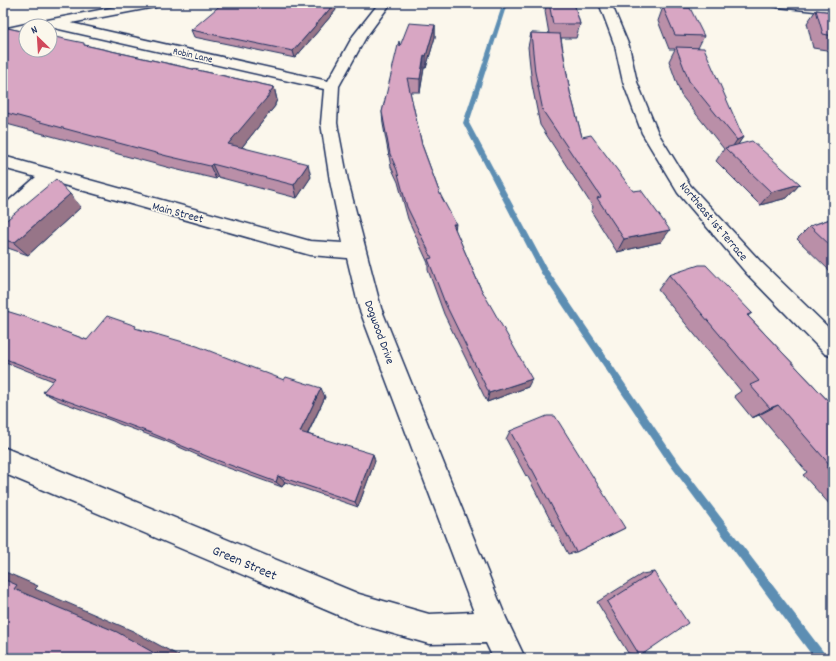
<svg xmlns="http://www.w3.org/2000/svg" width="836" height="661" viewBox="0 0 836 661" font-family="Dekko,sans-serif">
<rect width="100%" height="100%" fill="#fbf7ec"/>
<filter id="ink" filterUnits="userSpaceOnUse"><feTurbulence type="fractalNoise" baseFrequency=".025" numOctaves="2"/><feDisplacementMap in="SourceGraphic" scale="8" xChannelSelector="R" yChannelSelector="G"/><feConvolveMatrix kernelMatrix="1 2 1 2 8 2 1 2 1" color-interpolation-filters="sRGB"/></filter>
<g filter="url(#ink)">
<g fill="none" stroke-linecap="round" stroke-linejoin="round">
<polygon fill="#5d8eb3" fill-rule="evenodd" points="502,6 506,7 469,123 547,269 674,456 825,654 827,658 814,658 668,462 541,273 463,123"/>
<defs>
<g id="street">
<polygon points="136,3 161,3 159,6 155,7 71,23 328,81 353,36 379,3 391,3 366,37 339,86 337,123 348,181 381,308 506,618 525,658 493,658 486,643 429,644 359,624 3,473 3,447 359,594 429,614 474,612 359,308 347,258 310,255 53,182 10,222 3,224 3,206 36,177 3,168 3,156 310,241 343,243 330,181 321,123 324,89 50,27 50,26 26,26 26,32 3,37 3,29 26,24 31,25 32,23 37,22"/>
<polygon points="599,3 611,3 629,46 637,82 658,133 690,185 761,262 833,332 833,357 825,354 747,274 678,193 642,133 623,82 615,46"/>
<polygon points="772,3 812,3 833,5 833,13 778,7 774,6"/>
</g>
</defs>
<use href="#street" stroke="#1b2f5e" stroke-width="3"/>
<use href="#street" fill="#fbf7ec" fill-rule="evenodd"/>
</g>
<g fill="#ba8fa8" stroke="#1b2f5e">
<polygon points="547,3 574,3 580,24 576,38 561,38 570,92 582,137 661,242 617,252 591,211 593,207 540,125 532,85 528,47 531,33 549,34 545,11"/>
<polygon points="663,7 704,36 698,48 743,137 738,144 800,184 787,198 760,205 716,161 724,149 681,95 669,61 675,49 669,49 658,21"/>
<polygon points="336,10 295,58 194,37 191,30"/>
<polygon points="816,10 833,12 833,51 813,48 807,23"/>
<polygon points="435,25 435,37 426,68 424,68 420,92 410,92 422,145 440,194 455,229 480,287 528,387 487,402 444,314 428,270 428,263 408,219 398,182 391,167 383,124 382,112 400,46"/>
<polygon points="3,27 274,87 277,100 275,104 275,106 242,147 311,177 297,198 218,177 216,179 174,169 3,123"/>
<polygon points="81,207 28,255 5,247 3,245 3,223"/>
<polygon points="833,218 833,274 797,239 810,226"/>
<polygon points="669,275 752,313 748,316 833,406 833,508 803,475 807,472 759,415 752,418 734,396 741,391 658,290"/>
<polygon points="3,310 87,340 140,329 325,397 308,434 375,461 358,507 285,482 282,487 220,465 163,440 119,424 113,421 59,401 43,392 53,381 3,361"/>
<polygon points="510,431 625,528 576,552 568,554 527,475 526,476 506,439"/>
<polygon points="654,572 640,656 628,653 597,602 642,574"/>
</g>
<g fill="#977488" stroke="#1b2f5e">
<polygon points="335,3 336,10 295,58 293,51"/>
<polygon points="435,25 435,37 426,68 426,56"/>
<polygon points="424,55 424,68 420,92 420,79"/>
<polygon points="274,87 277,100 275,104 275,106 234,157 228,144"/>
<polygon points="743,137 734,151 729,152 737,140"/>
<polygon points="212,164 218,177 216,179 210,166"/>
<polygon points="308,164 311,177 297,198 294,185"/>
<polygon points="800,184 787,198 760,205 771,192"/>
<polygon points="70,194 81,207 28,255 14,243"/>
<polygon points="453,224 456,224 454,236"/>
<polygon points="670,230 661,242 617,252 624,239"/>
<polygon points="532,379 528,387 487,402 489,393"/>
<polygon points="321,388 325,397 305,439 300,432"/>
<polygon points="778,405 759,415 752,418 770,408"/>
<polygon points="373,454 375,461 358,507 355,502"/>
<polygon points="278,476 285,482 282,487 276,482"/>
<polygon points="3,571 38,586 35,589 133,631 183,658 163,658 14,589 3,579"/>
</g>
<g fill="#d8a6c3" stroke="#1b2f5e">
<polygon points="223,3 335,3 293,51 191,30"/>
<polygon points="549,3 574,3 580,24 553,24"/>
<polygon points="663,7 690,8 704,36 675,35"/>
<polygon points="816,10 833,12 833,36 823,34"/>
<polygon points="409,23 435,25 426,56 424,55 420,79 407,78 422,145 440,194 456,224 453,224 480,287 532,379 489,393 445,303 428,259 432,258 407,207 397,170 390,154 382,112 399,41 400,46"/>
<polygon points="3,27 26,32 26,50 50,50 50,36 84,43 84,45 274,87 269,93 271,93 228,144 308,164 294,185 212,164 210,166 167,156 3,112"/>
<polygon points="531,33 560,34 570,92 582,137 591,135 633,191 641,190 670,230 624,239 597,198 601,197 543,111 535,72"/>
<polygon points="676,47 704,48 743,137 737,140 689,81"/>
<polygon points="752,141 800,184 771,192 725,148"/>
<polygon points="56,179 70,194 14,243 3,239 3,223"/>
<polygon points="833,218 833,248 810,226"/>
<polygon points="699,265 706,265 752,313 747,315 833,406 833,475 826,467 830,465 778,405 770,408 750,385 759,381 669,275"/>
<polygon points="3,310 26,317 87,340 107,316 136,326 135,328 197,346 284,380 286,377 321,388 300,432 373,454 355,502 278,476 276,482 211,458 151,433 105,416 106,415 43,392 55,378 3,358"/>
<polygon points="547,416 555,416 625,528 576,552 532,469 531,469 510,431"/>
<polygon points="654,572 688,623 640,656 607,602"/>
<polygon points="3,579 17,585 14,589 117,632 163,658 3,658"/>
</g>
</g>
<g text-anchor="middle" stroke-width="3.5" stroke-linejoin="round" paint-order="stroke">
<g font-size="10" fill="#1b2f5e" stroke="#fbf7ec">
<text transform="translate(193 54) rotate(13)" y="4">Robin Lane</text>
</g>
<g font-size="12" fill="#1b2f5e" stroke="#fbf7ec">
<text transform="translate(178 212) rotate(15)" y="4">Main Street</text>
<text transform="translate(714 221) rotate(50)" y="4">Northeast 1st Terrace</text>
<text transform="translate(380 332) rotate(70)" y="4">Dogwood Drive</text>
</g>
<g font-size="14" fill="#1b2f5e" stroke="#fbf7ec">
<text transform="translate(245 562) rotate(23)" y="5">Green Street</text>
</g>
</g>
<rect width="836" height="661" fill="none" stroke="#fbf7ec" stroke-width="16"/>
<rect x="8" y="8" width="820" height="645" fill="none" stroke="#1b2f5e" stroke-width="1.5" filter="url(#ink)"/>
<g transform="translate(38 38) rotate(335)"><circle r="19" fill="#fbf7ec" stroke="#a1a7b3"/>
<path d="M0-3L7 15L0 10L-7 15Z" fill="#d1495b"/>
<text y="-6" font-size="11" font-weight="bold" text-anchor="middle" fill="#1b2f5e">N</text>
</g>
</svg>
